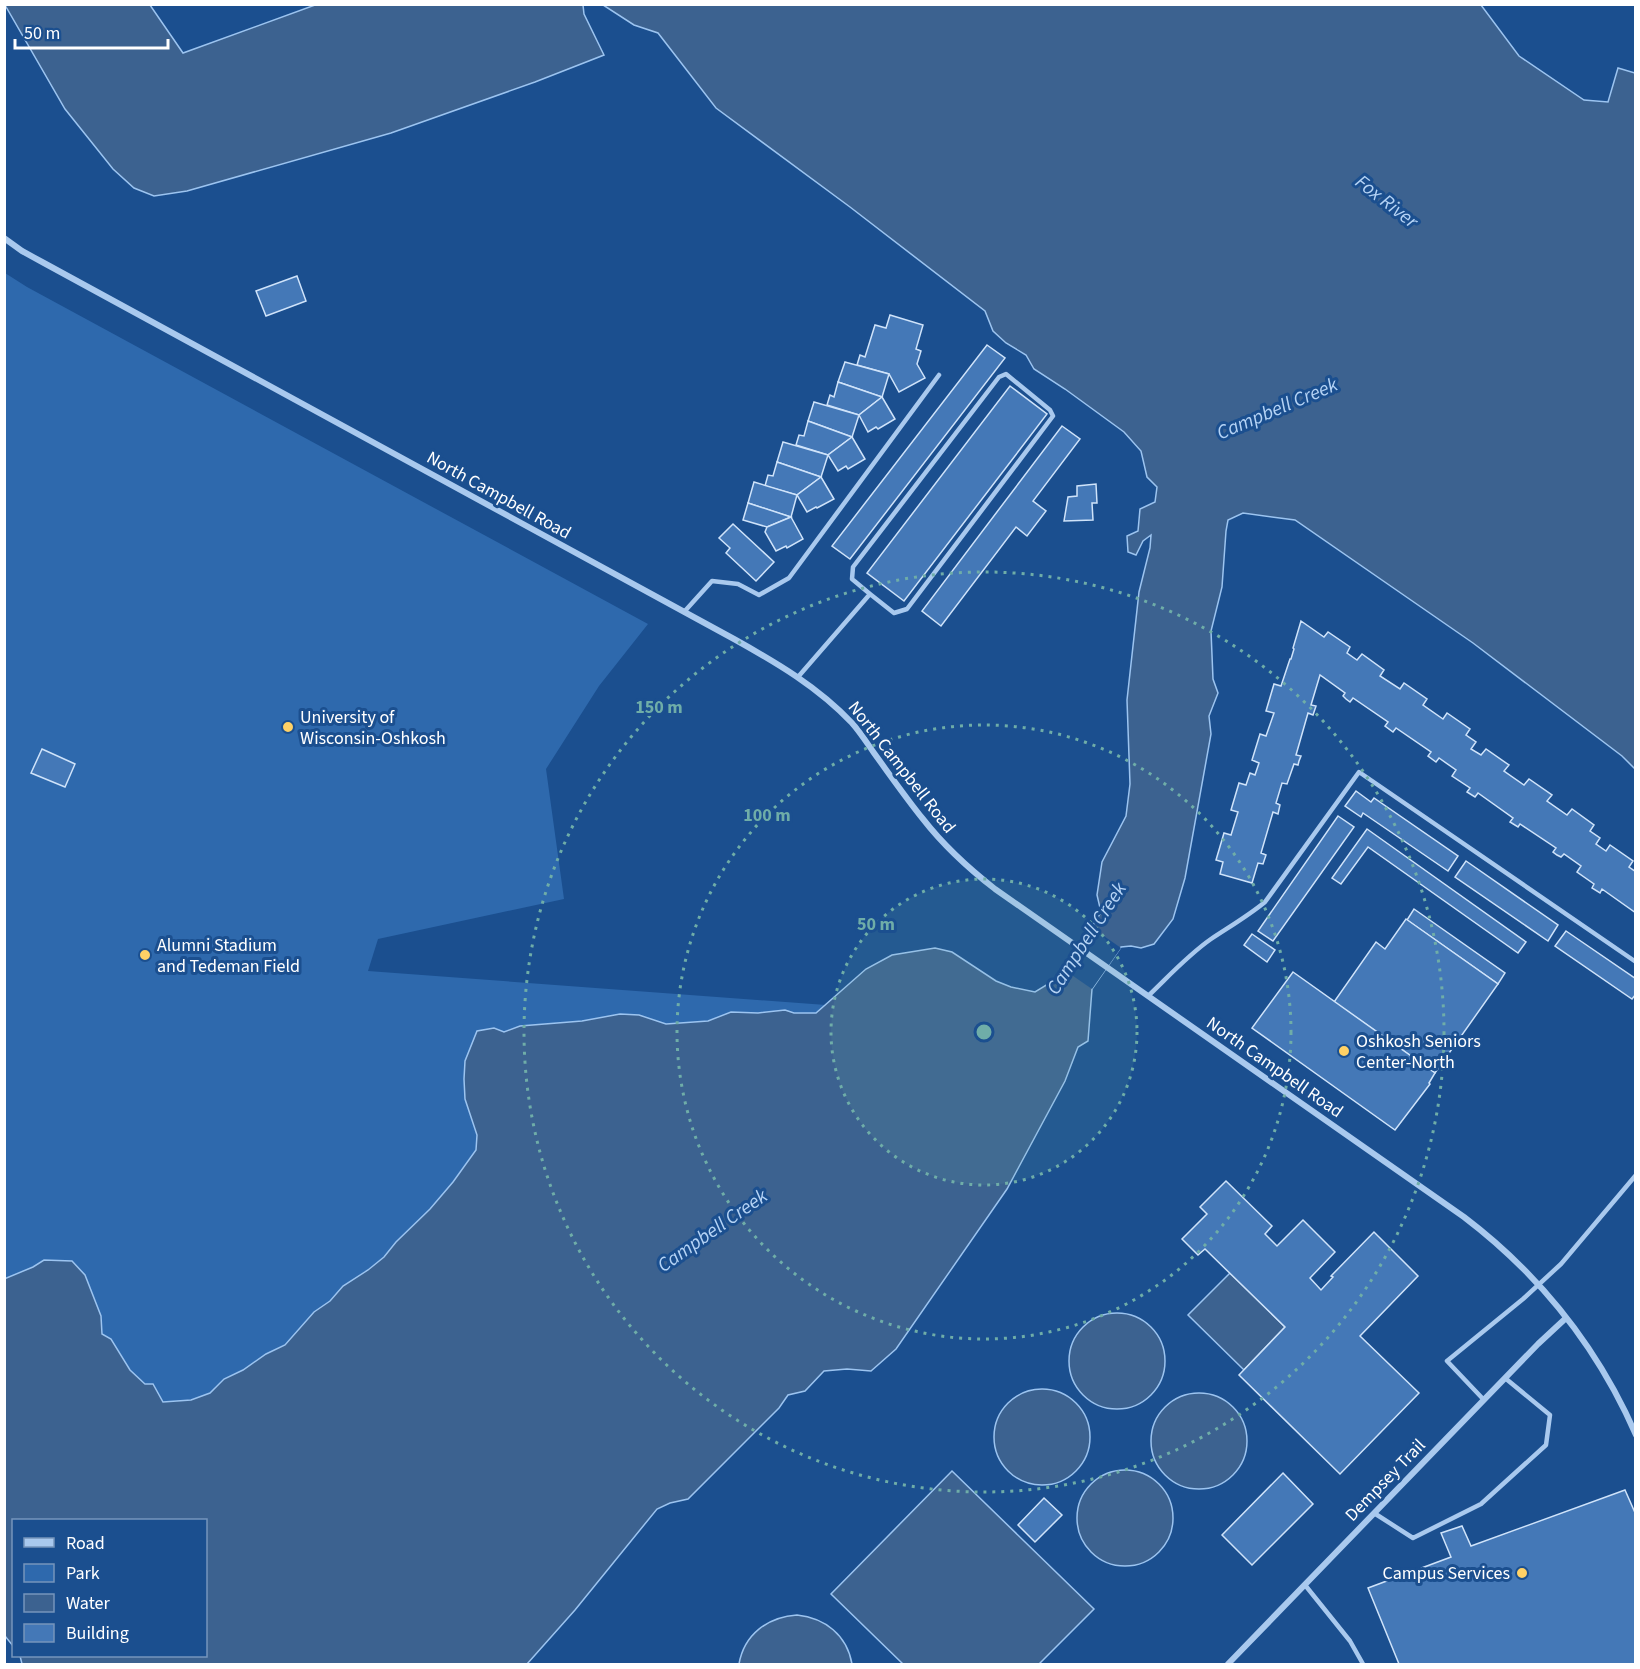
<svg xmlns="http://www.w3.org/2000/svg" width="1640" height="1669" viewBox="0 0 1640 1669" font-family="'Source Sans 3',sans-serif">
<rect width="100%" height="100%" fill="#1b4f8f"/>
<polygon fill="#2e69ad" points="5,273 27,287 648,624 599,686 546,769 564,899 378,939 368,971 826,1005 816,1013 809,1014 794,1013 785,1010 758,1013 731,1012 708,1021 686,1023 666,1024 655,1021 563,1022 465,1061 465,1099 477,1135 476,1150 453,1182 430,1209 396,1242 384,1257 368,1270 343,1286 330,1301 314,1312 285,1345 266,1354 243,1370 224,1379 211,1393 191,1400 163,1402 153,1385 146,1384 130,1370 111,1339 102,1334 101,1316 85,1275 44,1260 33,1267 5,1279"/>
<g fill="#3c6290" stroke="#9cc4f0" stroke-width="1.5">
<polygon points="5,5 150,5 183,53 315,5 583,5 584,14 604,55 535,82 391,133 187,191 154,196 134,188 113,169 65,109"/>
<polygon points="603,5 1481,5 1519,56 1584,100 1608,102 1618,68 1635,73 1635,769 1622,756 1473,643 1295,520 1243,513 1228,520 1226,531 1222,587 1211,631 1213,679 1218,693 1209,716 1211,734 1185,878 1173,919 1154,944 1141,948 1131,946 1121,947 1092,989 1088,1041 1078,1047 1065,1081 1007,1189 896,1349 871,1371 847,1369 824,1371 805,1391 788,1395 779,1408 688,1499 670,1503 657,1509 575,1610 527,1664 22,1664 20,1656 206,1656 206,1520 14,1520 13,1646 5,1636 4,1279 33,1267 44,1260 72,1261 85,1275 101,1316 102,1334 111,1339 130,1370 145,1384 153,1384 163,1402 191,1400 210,1393 224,1379 243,1370 266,1354 285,1345 314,1312 330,1301 343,1286 368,1270 384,1257 396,1242 430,1209 453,1182 476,1150 477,1135 465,1099 464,1079 465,1061 477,1031 494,1028 504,1032 520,1026 582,1021 620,1014 639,1015 666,1024 708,1021 731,1012 758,1013 785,1010 794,1013 816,1013 866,969 892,955 935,948 952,952 996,981 1011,987 1035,992 1063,975 1101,912 1097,895 1102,862 1126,816 1130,784 1127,700 1139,592 1150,548 1151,535 1143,541 1136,555 1128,552 1127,536 1138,531 1140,509 1155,502 1157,487 1147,477 1141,451 1124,432 1065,389 1034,369 1026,355 1006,343 993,331 985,311 850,207 716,108 658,33 634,25"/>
<polygon points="1230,1273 1285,1327 1244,1370 1188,1315"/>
<circle cx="1117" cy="1361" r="48"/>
<circle cx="1042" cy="1437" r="48"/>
<circle cx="1199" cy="1441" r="48"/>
<circle cx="1125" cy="1518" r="48"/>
<polygon points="952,1471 1094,1609 1039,1664 903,1664 831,1594"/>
<path d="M 797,1615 C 825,1618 847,1635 852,1664 L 739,1664 C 744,1635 767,1617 797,1615 Z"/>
</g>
<polygon fill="#1b4f8f" points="1091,927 1121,948 1092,989 1063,969"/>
<g fill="#4478b7" stroke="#cfe3fa" stroke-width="1.5">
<polygon points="297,276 306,301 266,316 256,291"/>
<polygon points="890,315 923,325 916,349 921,351 917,364 925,378 899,392 889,374 857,365 860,355 865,357 875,325 886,328"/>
<polygon points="987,345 1005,358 850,559 832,546"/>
<polygon points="845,362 889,374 882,397 838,382"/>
<polygon points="838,382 882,397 859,415 827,405 830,395 834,397"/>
<polygon points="1010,386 1047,414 904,601 867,573"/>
<polygon points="882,397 895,419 878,429 876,427 868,432 859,415"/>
<polygon points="814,402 859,415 852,437 808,421"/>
<polygon points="808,421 852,437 828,455 796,445 799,435 804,436"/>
<polygon points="1062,426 1080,439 1033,501 1046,511 1027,536 1016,527 941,626 922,611"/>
<polygon points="852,437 865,459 848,469 846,466 838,471 828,455"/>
<polygon points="783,442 828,455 821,477 777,462"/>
<polygon points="777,462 821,477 797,495 765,486 768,475 773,476"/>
<polygon points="821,477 834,499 817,508 816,507 807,512 797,495"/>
<polygon points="754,482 797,495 791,517 748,503"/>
<polygon points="1096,484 1097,503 1092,503 1093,520 1064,521 1068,497 1077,496 1077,486"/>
<polygon points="748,503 791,517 767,527 743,520"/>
<polygon points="791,517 803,539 787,548 786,546 776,551 765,532 767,527"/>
<polygon points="733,524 774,562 756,581 726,553 730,548 719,538"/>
<polygon points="1301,621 1324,637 1328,632 1350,647 1347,653 1357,660 1362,654 1384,670 1380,676 1400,689 1404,683 1427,699 1423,705 1443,719 1447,713 1470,729 1466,735 1476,742 1471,749 1481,755 1486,749 1509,765 1504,771 1524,785 1529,779 1552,795 1547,801 1567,815 1572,809 1594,825 1590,831 1600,838 1596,844 1606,851 1610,845 1633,861 1629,867 1636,872 1636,913 1602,889 1600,893 1592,888 1594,884 1577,872 1581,866 1564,854 1561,857 1557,855 1553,852 1556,848 1520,824 1518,827 1510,822 1513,818 1478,793 1475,797 1467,792 1470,788 1452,776 1456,770 1439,758 1436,762 1428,756 1431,752 1396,728 1393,732 1385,726 1388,722 1353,698 1350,702 1346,699 1343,696 1345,693 1320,675 1311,705 1316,706 1313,715 1308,713 1296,755 1301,756 1299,761 1298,765 1294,764 1287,784 1282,783 1276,803 1280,805 1278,814 1273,812 1261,853 1266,855 1263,864 1258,863 1252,883 1220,874 1223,862 1216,860 1224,833 1231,835 1238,812 1231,810 1239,783 1246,785 1250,773 1255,775 1259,763 1252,760 1260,734 1266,736 1274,713 1266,711 1274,684 1281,686 1290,659 1291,659 1294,649 1293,648"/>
<polygon points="42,749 75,764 65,787 31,773"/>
<polygon points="1356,791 1371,802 1374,798 1458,856 1448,871 1363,813 1361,817 1345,806"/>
<polygon points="1338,816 1354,827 1273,941 1258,931"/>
<polygon points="1367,829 1526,942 1518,953 1368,847 1341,884 1332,878"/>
<polygon points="1466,861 1558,925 1548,941 1455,877"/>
<polygon points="1414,909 1505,973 1498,984 1407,920"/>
<polygon points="1406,919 1498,984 1435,1073 1334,1002 1376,942 1385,949"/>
<polygon points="1566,931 1636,979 1636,994 1632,999 1555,946"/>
<polygon points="1252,934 1275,950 1267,962 1244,945"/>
<polygon points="1293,972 1435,1073 1429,1083 1430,1084 1395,1130 1252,1028"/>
<polygon points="1226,1181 1272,1226 1265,1234 1277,1246 1303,1220 1335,1252 1310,1278 1321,1290 1333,1277 1331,1276 1374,1232 1418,1276 1360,1336 1419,1393 1340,1474 1239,1375 1285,1327 1205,1249 1198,1255 1182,1239 1207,1214 1200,1207"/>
<polygon points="1283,1473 1313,1504 1252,1565 1222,1535"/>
<polygon points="1625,1490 1636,1515 1636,1664 1399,1664 1368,1588 1451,1557 1441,1533 1462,1526 1471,1546"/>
<polygon points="1044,1498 1062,1515 1035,1542 1018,1525"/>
</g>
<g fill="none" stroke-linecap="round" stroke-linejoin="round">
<g stroke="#a9c9ee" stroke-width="4.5">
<polyline points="684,612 712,581 738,584 759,595 789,578 939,375"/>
<polyline points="798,677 870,594 852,579 853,567 999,377 1006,374 1050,410 1053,416 907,609 894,613 870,594"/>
<path d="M 1148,996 C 1168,977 1188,955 1211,939 C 1229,927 1248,916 1265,902 L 1359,772 L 1636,962"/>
<polyline points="1484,1400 1447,1361 1523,1299 1561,1264 1636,1175"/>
<polyline points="1374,1513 1413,1538 1481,1504 1546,1445 1550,1415 1505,1378"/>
<polyline points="1305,1585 1350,1641 1363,1664"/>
</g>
<g stroke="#a9c9ee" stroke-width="6">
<path d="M 4,238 L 22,251 L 44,263 L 734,639 C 777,663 818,687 852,723 C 860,732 867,743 874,753 C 890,775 906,798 923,819 C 944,846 968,868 995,889 L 1464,1217 C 1539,1274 1598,1348 1636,1435"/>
<polyline points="1228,1664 1538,1344 1566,1318"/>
</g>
</g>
<circle cx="984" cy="1032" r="153" fill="#6fada8" fill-opacity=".12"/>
<g fill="none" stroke="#6fada8" stroke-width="3" stroke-dasharray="3 6">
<circle cx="984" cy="1032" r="153"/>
<circle cx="984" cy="1032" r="307"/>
<circle cx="984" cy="1032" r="460"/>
</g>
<g fill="#ffd166" stroke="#1b4f8f" stroke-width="2">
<circle cx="288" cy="727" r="6"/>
<circle cx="145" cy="955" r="6"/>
<circle cx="1344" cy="1051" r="6"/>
<circle cx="1522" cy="1573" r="6"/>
</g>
<g text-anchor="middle" stroke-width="6" stroke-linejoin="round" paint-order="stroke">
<g font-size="18" fill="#fff" stroke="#1b4f8f">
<text transform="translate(499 495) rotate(29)" y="6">North Campbell Road</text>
<text transform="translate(902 767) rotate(52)" y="6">North Campbell Road</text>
<text transform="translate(1275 1067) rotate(35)" y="6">North Campbell Road</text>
<text transform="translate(1385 1480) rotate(-46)" y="6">Dempsey Trail</text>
</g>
<g font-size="18" fill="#fff" stroke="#1b4f8f" text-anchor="start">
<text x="300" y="723">University of<tspan x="300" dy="21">Wisconsin-Oshkosh</tspan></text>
<text x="157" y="951">Alumni Stadium<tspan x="157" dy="21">and Tedeman Field</tspan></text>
<text x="1356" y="1047">Oshkosh Seniors<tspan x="1356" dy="21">Center-North</tspan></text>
<text x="1510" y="1579" text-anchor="end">Campus Services</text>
</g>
<g font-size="20" font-style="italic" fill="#b5d3f5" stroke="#1b4f8f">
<text transform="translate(1387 201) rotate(38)" y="7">Fox River</text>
<text transform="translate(1277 408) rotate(-23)" y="7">Campbell Creek</text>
<text transform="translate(1086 938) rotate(-57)" y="7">Campbell Creek</text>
<text transform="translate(712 1230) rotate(-35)" y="7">Campbell Creek</text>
</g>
</g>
<circle cx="984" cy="1032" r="9" fill="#6fada8" stroke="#1b4f8f" stroke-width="3"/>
<g font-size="18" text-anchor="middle" font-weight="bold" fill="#6fada8" stroke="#1b4f8f" stroke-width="6" stroke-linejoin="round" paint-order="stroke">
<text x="659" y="713">150 m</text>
<text x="767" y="821">100 m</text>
<text x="876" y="930">50 m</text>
</g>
<rect width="1640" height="1669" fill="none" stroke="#ffffff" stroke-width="12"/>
<rect x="12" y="1519" width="195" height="138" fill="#1b4f8f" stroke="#7695bc" stroke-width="1.5"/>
<rect x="24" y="1538" width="30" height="9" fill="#a9c9ee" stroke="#7695bc" stroke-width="1.5"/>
<text x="66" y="1549" font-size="18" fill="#ffffff">Road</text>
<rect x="24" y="1564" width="30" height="18" fill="#2e69ad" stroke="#7695bc" stroke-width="1.5"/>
<text x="66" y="1579" font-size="18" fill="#ffffff">Park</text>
<rect x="24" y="1594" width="30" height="18" fill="#3c6290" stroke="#7695bc" stroke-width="1.5"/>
<text x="66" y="1609" font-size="18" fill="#ffffff">Water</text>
<rect x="24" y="1624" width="30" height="18" fill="#4478b7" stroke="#7695bc" stroke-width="1.5"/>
<text x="66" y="1639" font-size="18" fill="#ffffff">Building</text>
<path d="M15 39v9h153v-9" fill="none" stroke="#ffffff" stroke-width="3"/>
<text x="24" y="39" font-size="18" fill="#ffffff" stroke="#1b4f8f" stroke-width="4.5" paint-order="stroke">50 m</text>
</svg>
